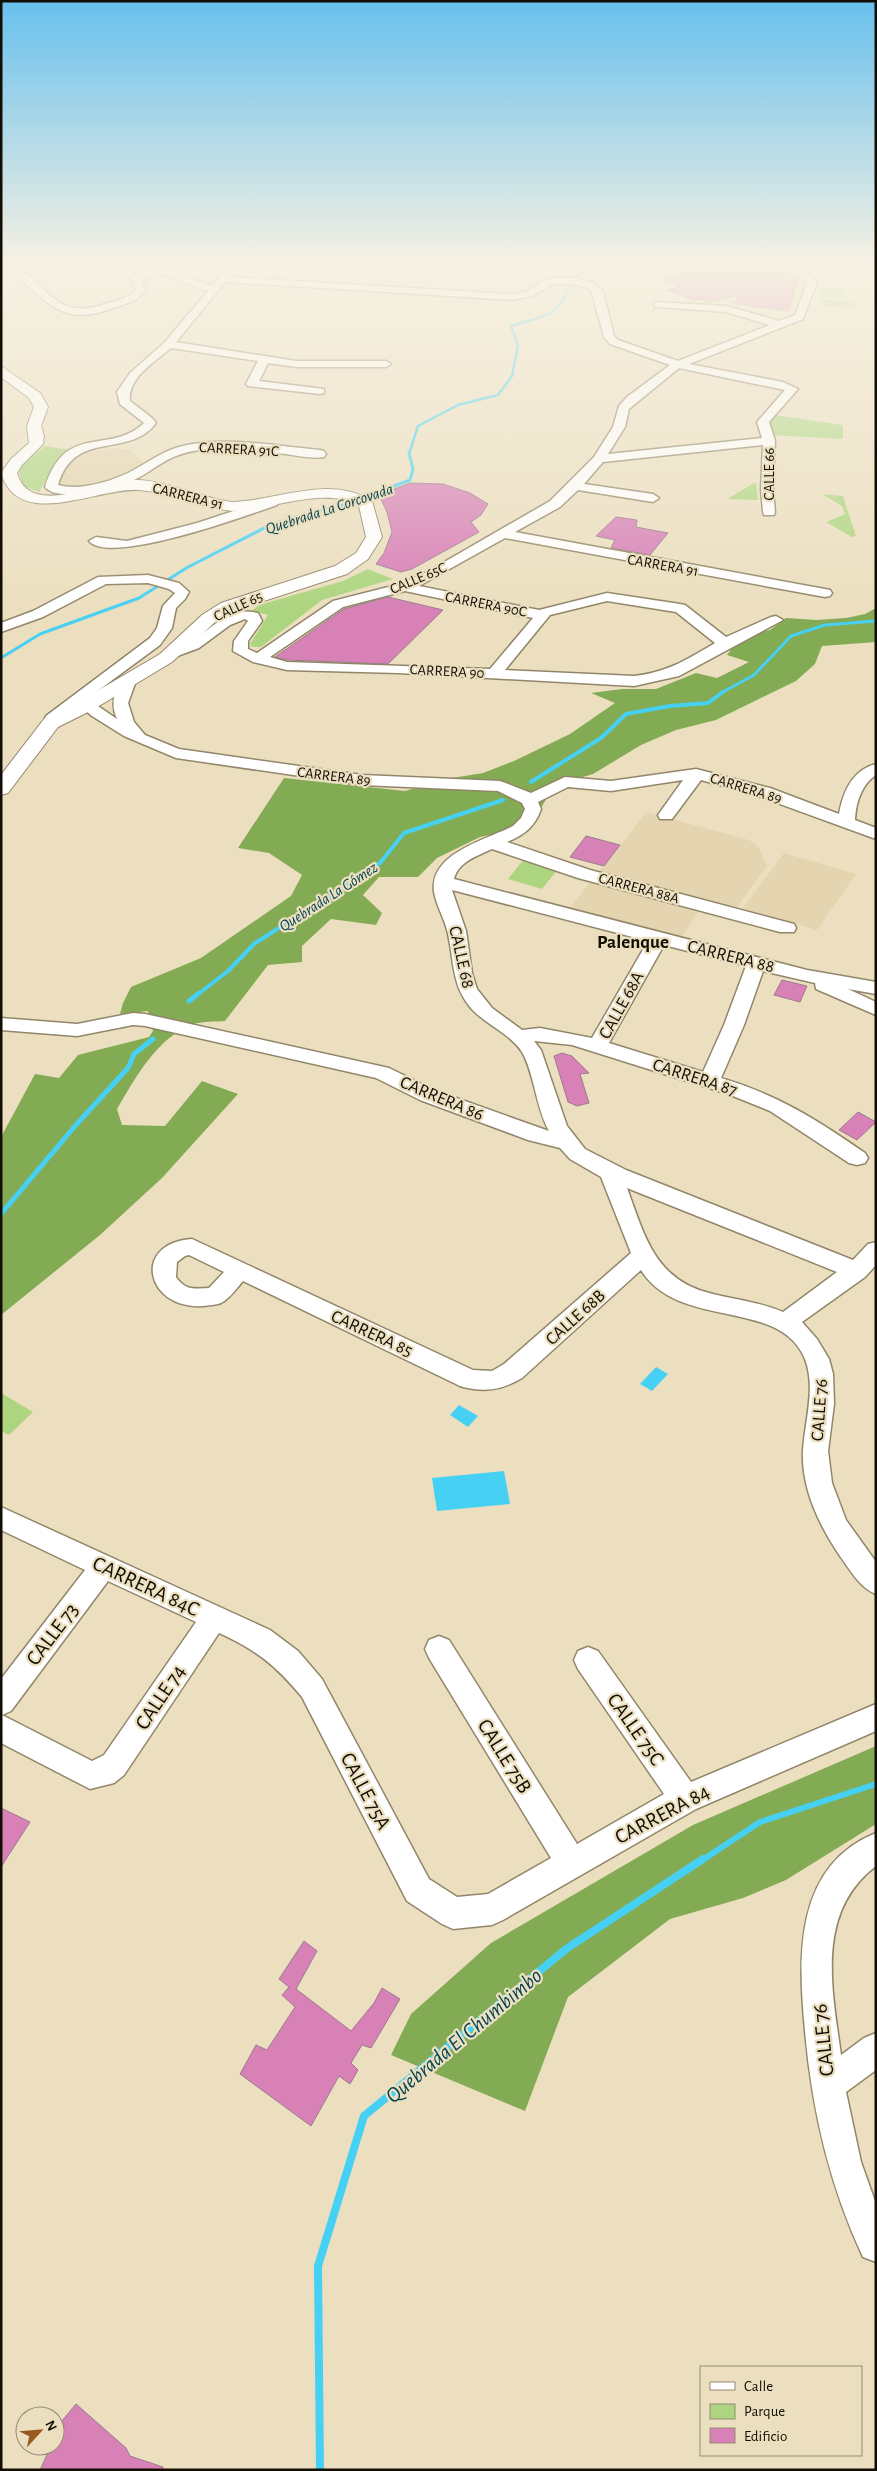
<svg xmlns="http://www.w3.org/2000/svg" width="877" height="2471" viewBox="0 0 877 2471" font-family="'Alegreya Sans',sans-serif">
<rect width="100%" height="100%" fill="#ecdfc0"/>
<g fill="#e4d4af">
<polygon points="112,448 131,450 144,463 112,479 66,488 59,483 72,463 87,453"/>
<polygon points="646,812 749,840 759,847 767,866 737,907 651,887 598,871 604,867"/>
<polygon points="784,853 856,874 817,930 743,908"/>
<polygon points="593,879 701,907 680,939 569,909"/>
</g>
<g fill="#add580">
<polygon points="823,287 845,289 841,299 818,297"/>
<polygon points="822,299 857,303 854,308 819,305"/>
<polygon points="774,415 843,425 843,439 768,435 766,424"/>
<polygon points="45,446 71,450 55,464 39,492 23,486 19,472 24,463"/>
<polygon points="756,482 758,500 727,499"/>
<polygon points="822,494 843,496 856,536 852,537 826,522 845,514 842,506"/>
<polygon points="368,569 393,579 322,600 261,647 252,647 250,644 268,615 252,611 259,605 343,581"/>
<polygon points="524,859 558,869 542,889 508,879"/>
<polygon points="1,1393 33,1412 9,1435 1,1431"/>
</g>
<g fill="#83ab53">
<path d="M 876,608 L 876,642 L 822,646 L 815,664 L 796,681 L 716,720 L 676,730 L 641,745 L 593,774 L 555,785 L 529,827 L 480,837 L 437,858 L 418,877 L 379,877 L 363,895 L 382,913 L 376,925 L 331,919 L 302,946 L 302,962 L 268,965 L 225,1021 C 216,1022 203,1021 194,1024 C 157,1037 136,1077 117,1109 L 122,1125 L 165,1126 L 202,1081 L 238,1094 L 162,1178 L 100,1235 L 1,1315 L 1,1137 L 35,1074 L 59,1078 L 78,1055 L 149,1037 L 153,1031 L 148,1011 L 120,1014 L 123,1003 L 131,987 L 201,958 L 291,896 L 302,875 L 269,853 L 238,848 L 284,778 L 405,791 L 446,779 L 483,773 L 514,761 L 570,734 L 615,703 L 591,693 L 622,689 L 656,689 L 696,673 L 717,678 L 749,662 L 727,655 L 741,636 L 770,630 L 786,618 L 817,620 L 846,618 L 865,614 Z"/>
<polygon points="876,1746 876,1824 786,1880 743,1898 670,1919 568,1997 525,2111 391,2055 411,2014 491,1943 693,1825"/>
</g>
<g fill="#46d1f4">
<polygon points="656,1367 668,1374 652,1391 640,1384"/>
<polygon points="459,1405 478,1416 468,1427 450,1415"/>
<polygon points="504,1471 510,1504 437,1511 432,1478"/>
</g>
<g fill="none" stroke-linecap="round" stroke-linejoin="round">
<path stroke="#46d1f4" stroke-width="2.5" d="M 409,454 L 418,426 L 458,405 L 498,395 L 512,376 L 518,346 L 511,326 C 546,315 561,318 571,278 L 601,264"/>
<g stroke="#46d1f4" stroke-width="3">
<polyline points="1,658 40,634 139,598 188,567 272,524 347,504 410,480 413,469 409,453"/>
<polyline points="721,693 754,675 791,636 825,625 876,621"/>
</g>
<g stroke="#46d1f4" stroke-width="4">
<polyline points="531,782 601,738 626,714 670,706 708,703 723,692"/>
<polyline points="197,995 228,971 254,944 380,863 404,833 503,800"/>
</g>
<g stroke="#46d1f4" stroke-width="5">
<polyline points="189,1001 198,994"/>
<polyline points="1,1214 75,1126 128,1068 134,1054 153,1039"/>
</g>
<polyline stroke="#46d1f4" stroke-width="6" points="701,1861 760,1822 876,1784"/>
<polyline stroke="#46d1f4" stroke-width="8" points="320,2470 318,2266 364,2116 566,1949 703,1859"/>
</g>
<g fill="#d881b7" stroke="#997c8d">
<polygon points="680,264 777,264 775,272 788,273 791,277 798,279 789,311 735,304 738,295 709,302 701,299 695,301 667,290 681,287 661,279 679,274"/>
<polygon points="410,483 443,484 470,493 488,504 481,515 471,522 479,532 412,569 401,572 376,564 384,553 392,532 387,512 379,495"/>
<polygon points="616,517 637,520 636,527 668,533 650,555 611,548 615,540 596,536"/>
<polygon points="388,597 443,610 388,664 287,660 275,657 344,609"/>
<polygon points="586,836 620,845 604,866 570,857"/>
<polygon points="782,980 807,986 800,1002 774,995"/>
<polygon points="562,1053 572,1056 589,1073 580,1074 589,1103 577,1106 568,1102 554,1056"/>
<polygon points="858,1112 876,1122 857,1140 839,1130"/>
<polygon points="1,1808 30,1822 1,1867"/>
<polygon points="304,1941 317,1951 296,1989 351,2031 374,2003 382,1988 400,1999 371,2048 362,2045 351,2063 358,2070 350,2084 339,2076 311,2126 240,2074 256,2045 267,2050 295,2007 282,1995 289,1987 279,1979"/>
<polygon points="76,2404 126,2448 130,2456 163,2467 163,2470 40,2470 51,2446 55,2446 55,2435 61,2422"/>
</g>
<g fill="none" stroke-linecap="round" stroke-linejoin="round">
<defs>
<g id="minor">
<path d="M 784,264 L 794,264 L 817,282 L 803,319 L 689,364 L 783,382 L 798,389 L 769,422 L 775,441 L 773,489 L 775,512 L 774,515 L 764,515 L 763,512 L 761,489 L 763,445 L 603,462 L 584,484 L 653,494 L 659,498 L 653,502 L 578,490 L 560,507 L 515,532 L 825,589 L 830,590 L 832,593 L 830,596 L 825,597 L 505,538 L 419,586 L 539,610 L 607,593 L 680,604 L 685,605 L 726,637 L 771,617 L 776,616 L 783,620 L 679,676 L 634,686 L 398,673 L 287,670 L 253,662 L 233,651 L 234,641 L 248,621 L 245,619 L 230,625 L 199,648 L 172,658 L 165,654 L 167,651 C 177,647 187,644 196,638 C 217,624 230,606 258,613 L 262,621 L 248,641 L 248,649 L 257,653 L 333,601 L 400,584 L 427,572 L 550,501 L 594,457 L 613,427 L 619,406 L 627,397 L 670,365 L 610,344 L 604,337 L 591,289 L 574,284 L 552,284 L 533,296 L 512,300 L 225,282 L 176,342 L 296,361 L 386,361 L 391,364 L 386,367 L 296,367 L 268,363 L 259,381 L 324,389 L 324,393 L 320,394 L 248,386 L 246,384 L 258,361 L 171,348 C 156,361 127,378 130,401 L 152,418 L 156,423 C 128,460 75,428 58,485 C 79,491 109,482 128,473 C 148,463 164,449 187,445 C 230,437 277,446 320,450 L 324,451 L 326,454 L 324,457 C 313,459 298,456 286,454 C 252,451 209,443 176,456 C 162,461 150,472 136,479 C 119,487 59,504 45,487 C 66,421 109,456 144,423 L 120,404 L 117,392 L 130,373 L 165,342 L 208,291 C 185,286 164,265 141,279 L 146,290 C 138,301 126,304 113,308 C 73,323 58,313 28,286 C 20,279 12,272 1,272 L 1,266 C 50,269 44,326 108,303 C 118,300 128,298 136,290 L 131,278 C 155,253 186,279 212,286 L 229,266 L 232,265 L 237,268 L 230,277 L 512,294 L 526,292 L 542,281 L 552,278 L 574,278 L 592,282 L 603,291 L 614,336 L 618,340 L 678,361 L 770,325 L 726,312 L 658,307 L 654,306 L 654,302 L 727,306 L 779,321 L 795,315 L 807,283 L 789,271 ZM 679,368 L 785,390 L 757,422 L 762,438 L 608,454 L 625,427 L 629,409 ZM 405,591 L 533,618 L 490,669 L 287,662 L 270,657 L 343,607 ZM 607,601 L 676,612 L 715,643 C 686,660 668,672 634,676 L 505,670 L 550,615 Z"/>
<path d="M 273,498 L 277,499 L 279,502 L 277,505 C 248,515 110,566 89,541 L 96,537 L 127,541 L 197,523 Z"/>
<path d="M 148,575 L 179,583 L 189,592 L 185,599 L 176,608 L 172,628 L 160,645 L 84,701 L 92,702 L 117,719 C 110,704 114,691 123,678 L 133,678 L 136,681 L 128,703 L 134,722 L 145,735 L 179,749 L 362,775 L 500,781 L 531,793 L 565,777 L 611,781 L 696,769 L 770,788 L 839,814 C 843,792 852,770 876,764 L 876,775 C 861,785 856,803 855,820 L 876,828 L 876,839 L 758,796 L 701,780 L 672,819 L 660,819 L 658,815 L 683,780 L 611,791 L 568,787 L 538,802 L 541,809 C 535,827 524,835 507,842 L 590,870 L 794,924 L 796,928 L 794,932 L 780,932 L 578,878 L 492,849 C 477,856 458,862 454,879 L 807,970 L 876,982 L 876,994 L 848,989 L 876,1002 L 876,1015 L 816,989 L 815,983 L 763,971 L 744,1025 L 721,1078 C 778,1095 816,1119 865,1153 L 868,1158 L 865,1163 L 857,1165 L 849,1163 L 770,1111 L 728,1094 L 572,1045 L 534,1041 L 541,1050 L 567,1126 L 585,1149 L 626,1170 L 853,1260 L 868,1244 L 876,1242 L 876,1265 L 865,1277 L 802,1322 L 817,1339 L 829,1359 L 833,1374 L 834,1404 L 828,1451 L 832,1483 L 846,1520 L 876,1562 L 876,1594 C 860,1588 850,1570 840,1556 C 819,1525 801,1488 803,1450 C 805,1420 816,1388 805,1359 C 780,1297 679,1331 641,1270 L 522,1378 C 502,1390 483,1393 460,1386 L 243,1281 C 237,1288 229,1299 221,1303 C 216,1305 209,1305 203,1306 C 146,1310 131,1243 192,1239 L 473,1370 L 492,1371 L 504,1364 L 631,1253 L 601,1177 L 570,1159 L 560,1148 L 528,1140 L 420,1100 L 376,1078 L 145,1026 L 133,1025 L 77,1036 L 1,1030 L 1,1018 L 77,1024 L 133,1013 L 145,1014 L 389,1068 L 434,1090 L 549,1131 C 536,1108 534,1072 522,1052 C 510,1033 484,1024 470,1007 C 453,986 454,965 449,939 C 447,923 437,908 434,892 C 429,853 486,840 513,826 L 521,818 L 525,809 L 522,803 L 498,791 L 362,785 L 176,758 L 124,736 L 92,716 L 79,705 L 59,721 L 57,726 L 45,726 L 43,723 L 46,716 L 150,638 L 157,628 L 163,606 L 175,593 L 169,589 L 148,583 L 106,584 L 43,617 L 1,632 L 1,623 L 33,611 L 98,577 ZM 452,890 L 648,941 L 592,1038 L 540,1028 L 522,1030 L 492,1008 L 477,989 L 472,973 L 466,931 ZM 664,945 L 746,966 L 724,1025 L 703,1072 L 609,1043 ZM 627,1188 L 837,1272 L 783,1312 C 760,1302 737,1300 713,1294 C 655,1281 645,1237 627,1188 ZM 189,1255 L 224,1272 L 209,1288 C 193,1289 185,1290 176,1277 L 177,1262 L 185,1256 Z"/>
<path d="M 1,1507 L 270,1630 L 298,1651 L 322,1679 L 429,1879 L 457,1897 L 488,1894 L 551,1858 L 429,1658 L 425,1649 L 429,1640 L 439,1636 L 449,1640 L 577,1844 L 664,1794 L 578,1669 L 574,1660 L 578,1651 L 588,1647 L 598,1651 L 691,1782 L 876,1704 L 876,1731 L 696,1809 L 503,1920 L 492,1925 L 453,1929 L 442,1924 L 407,1901 L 302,1697 C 275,1665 258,1651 219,1633 L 124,1775 L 114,1783 L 90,1789 L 1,1743 L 1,1679 L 85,1570 L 1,1530 ZM 108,1581 L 196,1622 L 104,1755 L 92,1761 L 2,1715 L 11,1711 Z"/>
<path d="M 876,1833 L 876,1866 C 815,1912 832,1989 841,2055 L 864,2038 L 876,2033 L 876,2070 L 846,2092 L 861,2162 L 876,2204 L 876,2262 L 863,2257 C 829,2184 812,2110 805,2031 C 798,1957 794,1866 876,1833 Z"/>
</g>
<g id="major">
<polygon points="1,264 11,264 1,269"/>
<path d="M 1,366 L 40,393 L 48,407 L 41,426 L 44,436 L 43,444 L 22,465 L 17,473 C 20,483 26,491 37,494 C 67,502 106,478 139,480 C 171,482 201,498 232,502 C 278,501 329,474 372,501 L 382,537 L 368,559 L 347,574 L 233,611 L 214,623 L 172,662 L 94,709 L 58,727 L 8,793 L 1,795 L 1,775 L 44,719 L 80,701 L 160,654 L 202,615 L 221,603 L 335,566 L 356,553 L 366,537 L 359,506 C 326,485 270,510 232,511 C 201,507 171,492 139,490 C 98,487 19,532 1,473 L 11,459 L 29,443 L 27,426 L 34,407 L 29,398 L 1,377 Z"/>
</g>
</defs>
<use href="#minor" stroke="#928669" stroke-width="3"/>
<use href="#major" stroke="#928669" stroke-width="2"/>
<use href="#minor" fill="#fff" fill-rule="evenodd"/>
<use href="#major" fill="#fff" fill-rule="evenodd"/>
</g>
<linearGradient id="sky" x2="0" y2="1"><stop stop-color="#67c0ed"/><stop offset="0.43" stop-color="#f6f1e3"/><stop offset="1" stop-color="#f6f1e3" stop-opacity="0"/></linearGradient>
<rect width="877" height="610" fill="url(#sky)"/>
<g text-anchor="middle" stroke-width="4.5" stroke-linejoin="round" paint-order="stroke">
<g font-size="15" fill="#120e04" stroke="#ecdfc0">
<text transform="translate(239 449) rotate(3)" y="5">CARRERA 91C</text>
<text transform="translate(769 474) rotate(-90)" y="5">CALLE 66</text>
<text transform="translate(188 496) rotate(14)" y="5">CARRERA 91</text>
<text transform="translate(663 565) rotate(10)" y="5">CARRERA 91</text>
<text transform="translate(418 578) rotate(-23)" y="5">CALLE 65C</text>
<text transform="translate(486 604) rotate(11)" y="5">CARRERA 90C</text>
<text transform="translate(238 606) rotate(-25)" y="5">CALLE 65</text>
<text transform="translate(447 671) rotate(3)" y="5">CARRERA 90</text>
<text transform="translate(334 776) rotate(7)" y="5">CARRERA 89</text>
<text transform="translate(746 788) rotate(17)" y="5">CARRERA 89</text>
<text transform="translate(639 888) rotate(15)" y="5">CARRERA 88A</text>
</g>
<g font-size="16" font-style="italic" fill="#044452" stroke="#ecdfc0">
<text transform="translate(329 508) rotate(-18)" y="6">Quebrada La Corcovada</text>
<text transform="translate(328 896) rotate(-33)" y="6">Quebrada La Gómez</text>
</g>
<g font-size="18" fill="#120e04" stroke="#ecdfc0">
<text transform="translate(731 956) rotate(14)" y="6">CARRERA 88</text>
<text transform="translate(462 957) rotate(77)" y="6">CALLE 68</text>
<text transform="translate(621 1005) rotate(-61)" y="6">CALLE 68A</text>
<text transform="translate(695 1077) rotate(18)" y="6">CARRERA 87</text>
<text transform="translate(442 1098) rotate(23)" y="6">CARRERA 86</text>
<text transform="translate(575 1317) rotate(-42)" y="6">CALLE 68B</text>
<text transform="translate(372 1333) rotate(25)" y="6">CARRERA 85</text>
<text transform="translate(819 1410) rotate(-86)" y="6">CALLE 76</text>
</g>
<g font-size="19" font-weight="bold" fill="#120e04" stroke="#ecdfc0">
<text x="633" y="948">Palenque</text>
</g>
<g font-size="21" fill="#120e04" stroke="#ecdfc0">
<text transform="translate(146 1586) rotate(25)" y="7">CARRERA 84C</text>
<text transform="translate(52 1634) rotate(-53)" y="7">CALLE 73</text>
<text transform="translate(160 1697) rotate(-56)" y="7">CALLE 74</text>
<text transform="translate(636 1729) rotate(55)" y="7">CALLE 75C</text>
<text transform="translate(505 1756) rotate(58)" y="7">CALLE 75B</text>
<text transform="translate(366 1791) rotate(62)" y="7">CALLE 75A</text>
<text transform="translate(662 1814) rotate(-28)" y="7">CARRERA 84</text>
<text transform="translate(823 2040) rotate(-96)" y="7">CALLE 76</text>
</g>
<g font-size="22" font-style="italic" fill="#044452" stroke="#ecdfc0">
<text transform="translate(463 2035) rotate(-40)" y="8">Quebrada El Chumbimbo</text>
</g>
</g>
<rect width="877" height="2471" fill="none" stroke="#120e04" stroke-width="5"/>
<rect x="700" y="2366" width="162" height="90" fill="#ecdfc0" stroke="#958b75"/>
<rect x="710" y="2382" width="25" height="8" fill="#ffffff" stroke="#958b75"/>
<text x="744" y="2391" font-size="15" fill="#120e04">Calle</text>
<rect x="710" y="2404" width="25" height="15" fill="#add580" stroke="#958b75"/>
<text x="744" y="2416" font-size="15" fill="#120e04">Parque</text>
<rect x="710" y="2428" width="25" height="15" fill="#d881b7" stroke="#958b75"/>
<text x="744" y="2441" font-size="15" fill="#120e04">Edificio</text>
<g transform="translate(40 2431) rotate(64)"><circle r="24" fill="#ecdfc0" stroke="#958b75"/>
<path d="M0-4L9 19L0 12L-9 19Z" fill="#995a22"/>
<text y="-8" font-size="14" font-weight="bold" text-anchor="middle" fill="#120e04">N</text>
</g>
</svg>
